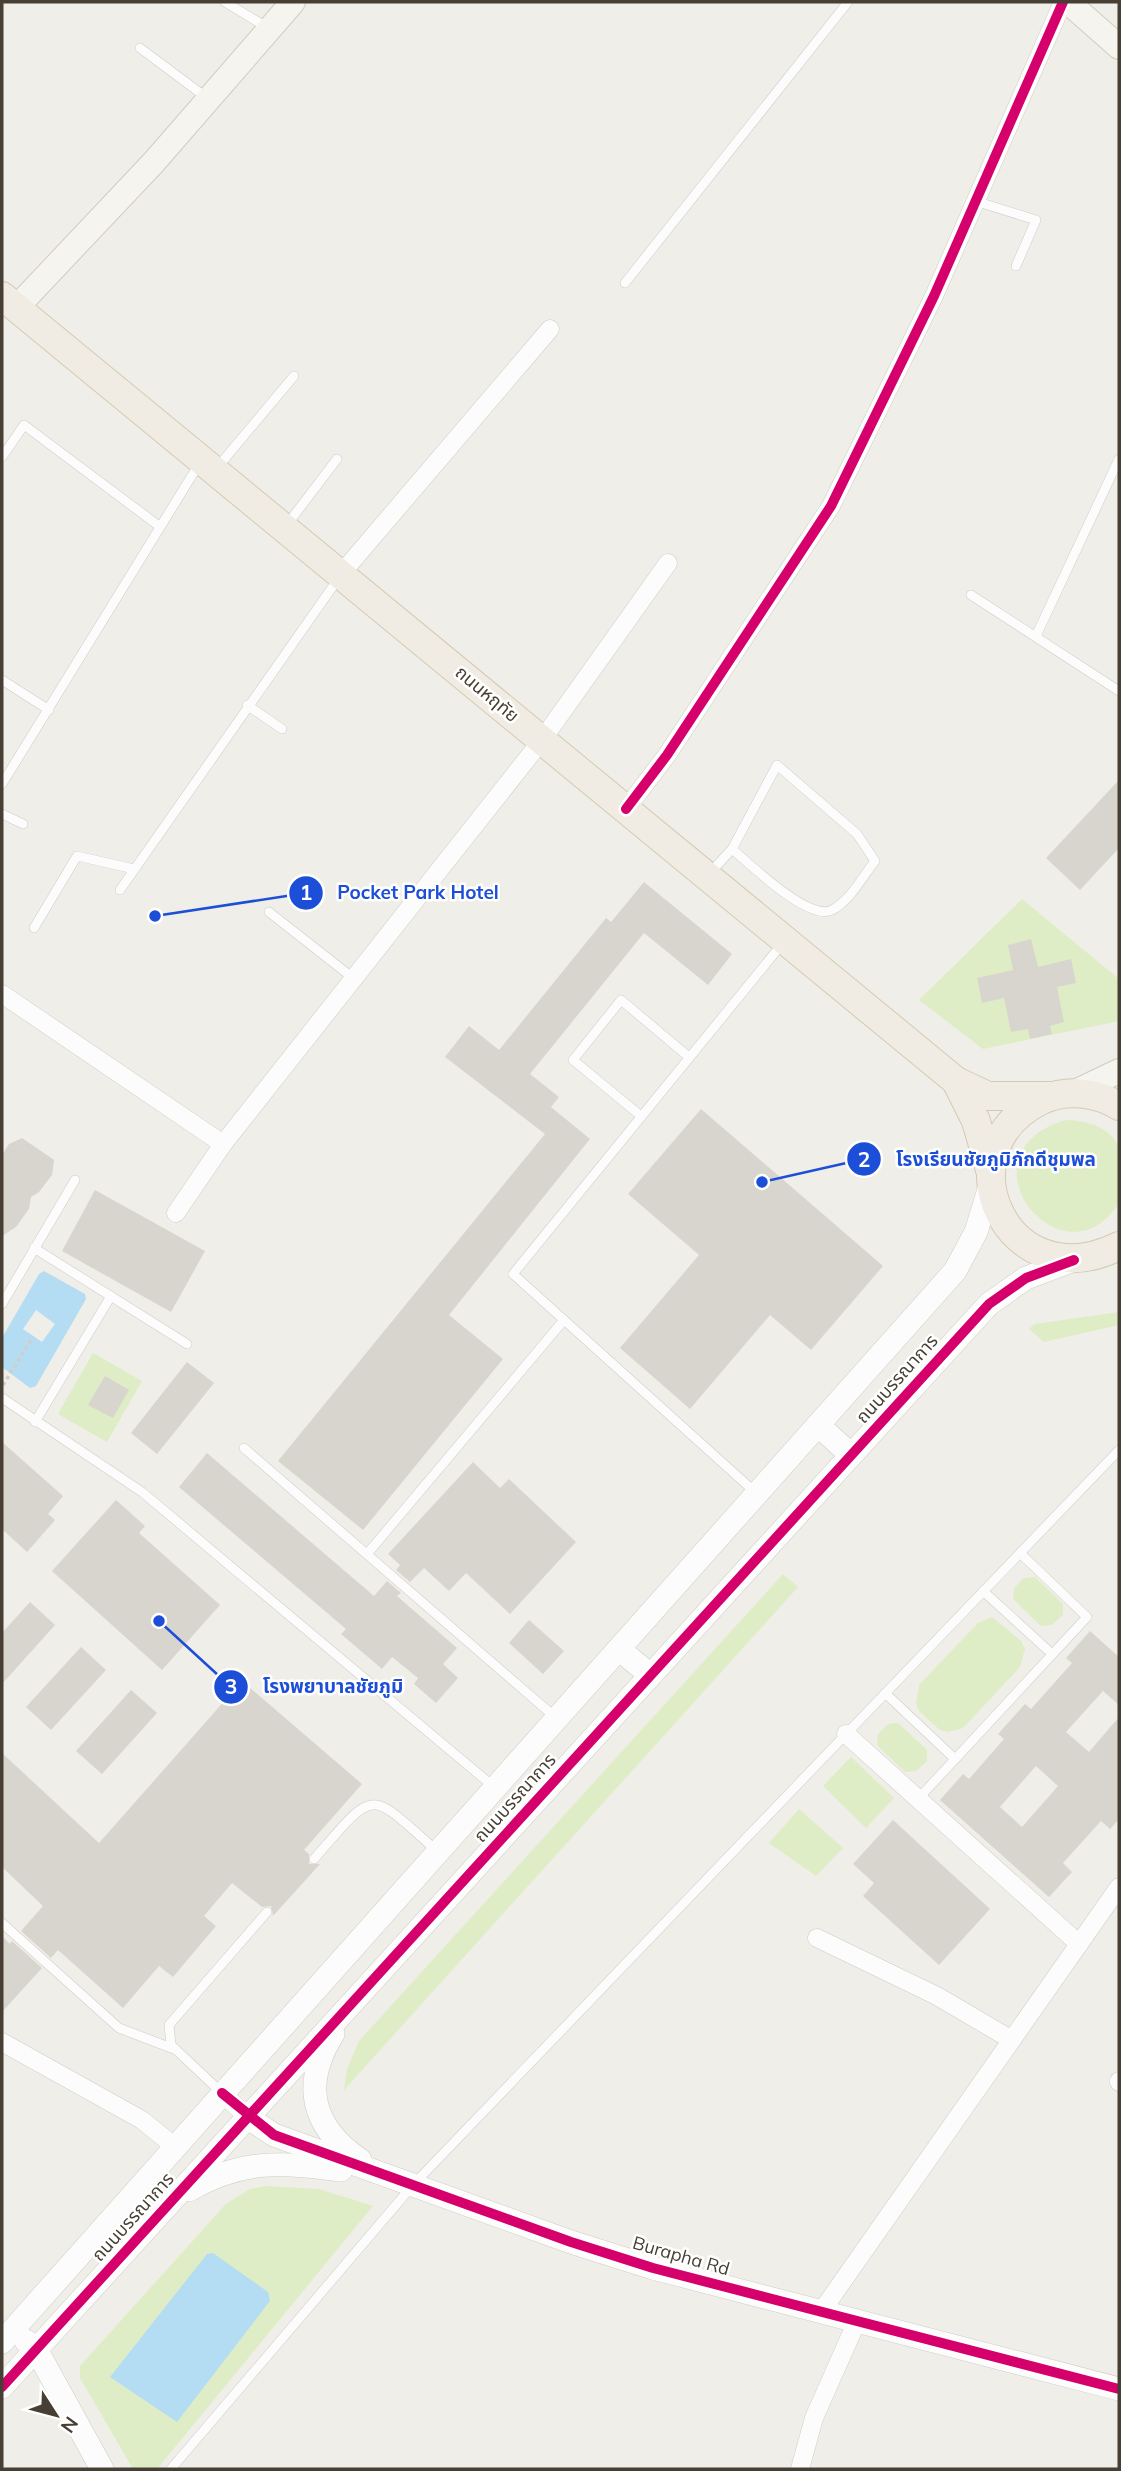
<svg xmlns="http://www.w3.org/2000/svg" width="1121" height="2471" viewBox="0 0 1121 2471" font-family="Mulish,'Noto Sans Thai',sans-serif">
<rect width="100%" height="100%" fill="#f0eee8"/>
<g fill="#deedc5">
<polygon points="1022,899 1119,979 1119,1021 983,1049 919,1000"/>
<path d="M 1065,1120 C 1087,1121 1109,1126 1119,1147 L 1119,1203 C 1063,1290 953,1155 1065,1120 Z"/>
<polygon points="1119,1312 1119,1325 1044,1342 1029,1329 1035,1324"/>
<polygon points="93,1353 142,1381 107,1442 58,1414"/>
<polygon points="783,1574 798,1587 344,2090 347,2069 359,2041"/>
<polygon points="1035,1577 1063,1604 1063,1615 1052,1625 1041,1626 1013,1599 1014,1588 1024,1578"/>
<polygon points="992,1617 1021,1641 1025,1649 1020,1667 963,1728 948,1732 940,1730 919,1711 916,1703 919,1685 978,1623"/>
<polygon points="898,1723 927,1750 927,1761 916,1771 905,1772 877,1745 878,1734 888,1724"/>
<polygon points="851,1757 894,1798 866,1828 823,1786"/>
<polygon points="799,1809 843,1848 816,1876 769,1843"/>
<polygon points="265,2186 319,2189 373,2206 157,2469 133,2469 80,2378 80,2366 226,2204 250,2189"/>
</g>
<g fill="#b4dcf3" fill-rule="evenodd">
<path d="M 44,1271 L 85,1294 L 86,1299 L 36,1386 L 30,1388 L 2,1367 L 2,1338 L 39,1274 ZM 36,1310 L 55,1324 L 42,1342 L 23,1329 Z"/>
<polygon points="213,2253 268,2292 270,2301 177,2422 110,2377 207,2254"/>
</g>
<g fill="#d8d5cf" fill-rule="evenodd">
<polygon points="1119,780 1119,848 1080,890 1046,858"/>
<polygon points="644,882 732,954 708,985 644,933 530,1074 559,1097 551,1107 590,1139 449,1315 503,1359 363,1530 278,1461 545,1134 445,1057 469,1026 499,1050 606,918 611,922"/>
<polygon points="1031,939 1038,967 1071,959 1076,983 1057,987 1064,1022 1050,1026 1052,1034 1030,1039 1028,1029 1011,1032 1004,998 982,1003 977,978 1013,970 1008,945"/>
<polygon points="701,1109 883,1266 811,1350 770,1315 690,1409 620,1348 699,1255 628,1194"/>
<polygon points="22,1138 54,1160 52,1175 39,1192 31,1197 29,1209 16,1227 2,1236 2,1155 9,1144"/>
<polygon points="95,1190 205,1251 171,1312 62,1251"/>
<polygon points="187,1362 214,1383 157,1454 131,1433"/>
<polygon points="105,1376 129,1390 113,1418 88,1405"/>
<polygon points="2,1442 63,1496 48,1514 55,1520 27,1552 2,1529"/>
<polygon points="207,1453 374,1596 387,1581 401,1593 397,1596 457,1648 443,1664 458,1678 436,1703 414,1684 418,1678 392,1657 382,1669 341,1634 346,1629 179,1487"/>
<polygon points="473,1462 500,1488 509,1479 576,1542 510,1614 466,1573 449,1591 424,1568 410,1582 396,1570 400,1565 388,1554"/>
<polygon points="116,1500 145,1526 139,1533 220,1605 162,1670 52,1571"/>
<polygon points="30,1602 55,1625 2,1684 2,1633"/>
<polygon points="529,1620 564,1651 543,1674 509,1643"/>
<path d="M 1090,1631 L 1119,1657 L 1119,1705 L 1103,1691 L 1066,1732 L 1089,1752 L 1119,1717 L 1119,1819 L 1110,1829 L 1101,1821 L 1063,1863 L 1072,1872 L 1049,1897 L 940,1800 L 963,1774 L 969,1779 L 1004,1739 L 998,1734 L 1025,1704 L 1031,1709 L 1072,1663 L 1066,1658 ZM 1036,1766 L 1058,1786 L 1022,1827 L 1000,1807 Z"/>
<polygon points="81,1647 106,1670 51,1730 26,1707"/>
<polygon points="242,1681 362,1784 304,1850 309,1854 309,1864 320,1864 273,1916 271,1906 262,1907 232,1883 204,1916 216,1926 173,1977 159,1966 123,2008 58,1950 51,1958 21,1931 43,1906 2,1867 2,1753 99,1843"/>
<polygon points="131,1690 157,1713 102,1774 76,1751"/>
<polygon points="893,1820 990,1909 939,1965 863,1896 874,1883 853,1864"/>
<polygon points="2,1936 10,1944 12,1941 42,1968 2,2012"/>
</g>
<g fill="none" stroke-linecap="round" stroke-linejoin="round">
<defs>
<g id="service">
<polyline points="225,2 268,28"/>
<polyline points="140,48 207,98"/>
<polyline points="975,201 1036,220 1016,266"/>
<polyline points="625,283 848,2"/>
<polyline points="2,457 24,425 159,526"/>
<polyline points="216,469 294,376"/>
<polyline points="286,526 337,459"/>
<polyline points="971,595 1119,691"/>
<polyline points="1036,636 1119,459"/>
<polyline points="2,680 49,710"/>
<polyline points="247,705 282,729"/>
<polyline points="2,784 199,464"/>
<polyline points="2,814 23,824"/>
<path d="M 710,873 L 732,849 L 777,765 L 857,834 L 875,861 C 863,876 850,901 832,910 C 809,922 750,864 732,849"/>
<polyline points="120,890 338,579"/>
<polyline points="269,912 353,978"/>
<polyline points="34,928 77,856 134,869"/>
<polyline points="641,1116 573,1060 621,1000 689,1057"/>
<polyline points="34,1248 187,1344"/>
<polyline points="2,1304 75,1180"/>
<polyline points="2,1398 142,1492 494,1787"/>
<polyline points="35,1422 111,1296"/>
<polyline points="244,1448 555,1717"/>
<polyline points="756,1493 513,1274 782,944"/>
<polyline points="367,1554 564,1320"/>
<polyline points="983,1591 1052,1654"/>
<polyline points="885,1693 955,1759"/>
<polyline points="918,1799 1087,1617 1020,1553"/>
<path d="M 314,1859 C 377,1787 367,1789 438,1852"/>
<polyline points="2,1923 119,2028 174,2049"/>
<polyline points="222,2093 171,2045 169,2025 267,1912"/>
<polyline points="171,2469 413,2185 1119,1450"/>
</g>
<g id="minor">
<polyline points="341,574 550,329"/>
<polyline points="626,809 667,755 831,506 934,296 1063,2"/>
<polyline points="2,994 223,1144"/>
<polyline points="176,1213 223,1144 542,740 668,563"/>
<polyline points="846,1734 1079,1944"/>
<polyline points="817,1938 937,1996 1012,2040"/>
<polyline points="2,2042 142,2120 174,2146"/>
<polyline points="1119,2082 1119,2081"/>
<polyline points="222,2093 247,2117"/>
<polyline points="821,2312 1119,1887"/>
<polyline points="800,2469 814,2418 857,2321"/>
</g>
<g id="tertiary">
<polyline points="818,1425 851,1455"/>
<polyline points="619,1649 650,1675"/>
<path d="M 333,2034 C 301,2085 312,2127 360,2160"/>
<polyline points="247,2117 274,2135 571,2242 653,2268 1119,2389"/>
<path d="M 189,2190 C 242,2159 282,2162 341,2170"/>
<polyline points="26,2341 36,2349 102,2469"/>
<polyline points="2,2342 955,1271 976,1232 992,1180"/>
<polyline points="2,2387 989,1304 1026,1278 1074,1260"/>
</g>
<g id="secondary">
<polyline points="1068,2 1119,47"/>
<polyline points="17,307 154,162 293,2"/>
<polyline points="1073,1093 1119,1071"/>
</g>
<g id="primary">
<polyline points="2,296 956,1081 988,1096 1050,1096"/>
<polyline points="956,1081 976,1121 990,1170"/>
<path d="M 1119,1106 C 1096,1092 1067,1089 1042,1100 C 939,1149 1006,1302 1119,1246"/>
</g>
</defs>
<use href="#service" stroke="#ceccc6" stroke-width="10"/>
<use href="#minor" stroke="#ceccc6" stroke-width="19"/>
<use href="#tertiary" stroke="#ceccc6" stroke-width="24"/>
<use href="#secondary" stroke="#d2ccbf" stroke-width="26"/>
<use href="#primary" stroke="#d4cab3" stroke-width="30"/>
<polyline stroke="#d1cec9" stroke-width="3.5" stroke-dasharray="3.5 3.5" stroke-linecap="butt" points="3,1385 33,1337"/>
<use href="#service" stroke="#fdfcfc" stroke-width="9"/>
<use href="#minor" stroke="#fdfcfc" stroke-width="18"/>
<use href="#tertiary" stroke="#fdfcfc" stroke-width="23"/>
<use href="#secondary" stroke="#f6f4ee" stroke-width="24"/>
<use href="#primary" stroke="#f1ece3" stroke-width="28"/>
<defs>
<g id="cycleway">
<polyline points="626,809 667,755 831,506 934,296 1063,2"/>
<polyline points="222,2093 274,2135 571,2242 653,2268 1119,2389"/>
<polyline points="2,2387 989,1304 1026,1278 1074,1260"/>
</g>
</defs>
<use href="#cycleway" stroke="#fff" stroke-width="15"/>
<use href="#cycleway" stroke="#d6006c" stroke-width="10"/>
</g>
<g text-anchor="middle" stroke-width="5" stroke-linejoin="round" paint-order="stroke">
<g font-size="18" fill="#473f33" stroke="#fff">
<text transform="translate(487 694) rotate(40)" y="6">ถนนหฤทัย</text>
<text transform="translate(897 1379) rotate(-48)" y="6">ถนนบรรณาการ</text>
<text transform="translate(515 1798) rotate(-48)" y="6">ถนนบรรณาการ</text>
<text transform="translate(133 2217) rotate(-48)" y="6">ถนนบรรณาการ</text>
<text transform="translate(681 2256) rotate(16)" y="6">Burapha Rd</text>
</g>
</g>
<path fill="none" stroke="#1d4ed8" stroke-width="2.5" d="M155 916L306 893M762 1182L864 1159M159 1621L231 1687"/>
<g fill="#1d4ed8" stroke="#fff" stroke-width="2.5">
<circle cx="155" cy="916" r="7"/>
<circle cx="762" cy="1182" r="7"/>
<circle cx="159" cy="1621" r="7"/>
<circle cx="306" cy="893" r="18"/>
<circle cx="864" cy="1159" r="18"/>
<circle cx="231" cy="1687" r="18"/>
</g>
<g font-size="21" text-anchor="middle" font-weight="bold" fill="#fff">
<text x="306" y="900">1</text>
<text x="864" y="1167">2</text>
<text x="231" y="1694">3</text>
</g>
<g font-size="19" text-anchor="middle" font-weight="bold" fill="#1d4ed8" stroke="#fff" stroke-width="5" stroke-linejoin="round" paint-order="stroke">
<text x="418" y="899">Pocket Park Hotel</text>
<text x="996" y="1166">โรงเรียนชัยภูมิภักดีชุมพล</text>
<text x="333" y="1693">โรงพยาบาลชัยภูมิ</text>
</g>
<rect width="1121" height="2471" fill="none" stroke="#473f33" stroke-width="7"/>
<g transform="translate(56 2415) rotate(126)" stroke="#ffffff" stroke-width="5" paint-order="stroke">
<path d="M0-5L12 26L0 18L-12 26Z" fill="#473f33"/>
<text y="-10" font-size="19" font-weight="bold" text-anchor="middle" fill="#473f33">N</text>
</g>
</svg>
